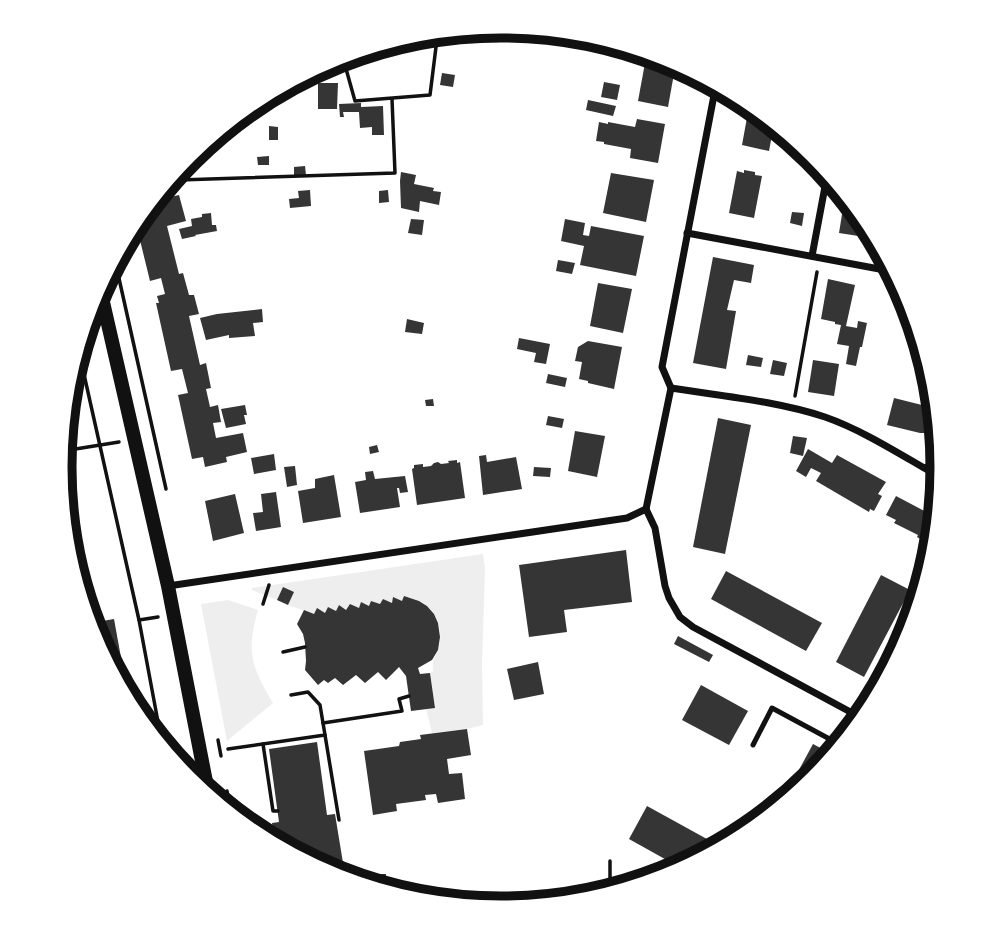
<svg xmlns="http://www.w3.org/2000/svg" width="1002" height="935" viewBox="0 0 1002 935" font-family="'Titillium Web',sans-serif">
<rect width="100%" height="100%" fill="#fff"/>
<g fill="#eee">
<path d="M 483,554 L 485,568 L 482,664 L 483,725 L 467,729 L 432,733 L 426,709 L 435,707 L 430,673 L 433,671 C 432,656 434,662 438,650 C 444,633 438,610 420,601 C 415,599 409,598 404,596 L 402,601 L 393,598 L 392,603 L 383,599 L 380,604 L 371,601 L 369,606 L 361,602 L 359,608 L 350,604 L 346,610 L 339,605 L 336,611 L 328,607 L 325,613 L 317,609 L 314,614 L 288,605 L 294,592 L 283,587 L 277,600 L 252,590 L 252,588 Z"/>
<path d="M 228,600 L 258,610 C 246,652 251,666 273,703 L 227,741 L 201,604 Z"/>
</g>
<g fill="#353535">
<polygon points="645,63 675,68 668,107 638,101"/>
<polygon points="442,73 455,75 453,87 440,85"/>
<polygon points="604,82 620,85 617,100 601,97"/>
<polygon points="318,83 338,83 337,109 318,109"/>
<polygon points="588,100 616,106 613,116 586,110"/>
<polygon points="361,103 361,107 383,106 384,135 372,135 372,127 360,128 359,112 343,112 344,117 340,117 339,104"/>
<polygon points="748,112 787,138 772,135 769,151 742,145"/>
<polygon points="637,119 665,124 658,163 630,158 631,149 604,144 604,142 596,141 599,122 608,124 608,122 635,127"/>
<polygon points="269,126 278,127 278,140 269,140"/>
<polygon points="269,156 269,165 258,165 257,157"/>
<polygon points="305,166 306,175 294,176 294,167"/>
<polygon points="744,170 755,172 755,175 762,176 754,218 729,213 737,171 744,173"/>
<polygon points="401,172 416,175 414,184 434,188 433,191 441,192 439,205 420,201 419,212 401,208 400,181"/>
<polygon points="611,173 654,180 646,222 603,213"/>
<polygon points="310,190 311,206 290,208 289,199 299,198 298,191"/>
<polygon points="388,190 389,202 379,203 379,191"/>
<polygon points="165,192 166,198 179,195 186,221 167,226 179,274 183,273 189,295 194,295 199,314 189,316 200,365 206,363 211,388 206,389 210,407 218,405 221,422 213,423 216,438 243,433 247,452 226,457 227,462 205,467 203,457 192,459 178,395 188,393 182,369 171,371 156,303 159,303 157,296 165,294 161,278 150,281 138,232"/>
<polygon points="844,202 866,234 865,237 839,233"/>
<polygon points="792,212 804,213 802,226 790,223"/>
<polygon points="211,213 212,225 216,225 217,231 195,235 196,236 182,239 179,229 192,226 191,219 202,217 202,214"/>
<polygon points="411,219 424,220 422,235 408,233"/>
<polygon points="565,219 585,223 583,235 589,236 591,226 644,236 636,276 580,265 584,246 561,241"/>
<polygon points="713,257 754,265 751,283 734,280 727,310 736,311 726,369 693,363"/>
<polygon points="558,260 575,263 572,274 556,271"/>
<polygon points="828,279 855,285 846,326 857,328 858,321 867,323 862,347 860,347 856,366 846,364 849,346 837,344 841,325 835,324 835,322 821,319"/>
<polygon points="598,283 632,289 623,333 590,326"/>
<polygon points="908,298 909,299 914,323 905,322"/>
<polygon points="262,309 263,322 253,323 255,336 229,338 229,335 206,340 200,318 217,314"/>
<polygon points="407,319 424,323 422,334 405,332"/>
<polygon points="519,338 550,344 546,364 534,362 536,353 517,349"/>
<polygon points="588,341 622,347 614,389 588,383 588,381 579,379 582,362 575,361 578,347"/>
<polygon points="748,355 763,358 761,367 746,365"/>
<polygon points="773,360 787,363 784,376 770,374"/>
<polygon points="813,360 839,364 834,396 808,392"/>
<polygon points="548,374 567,378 565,387 546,383"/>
<polygon points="894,398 930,407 935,433 920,433 887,425"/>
<polygon points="433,399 434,406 426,406 425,400"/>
<polygon points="245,405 247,415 244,415 246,424 226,428 221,409"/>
<polygon points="548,416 564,419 562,428 546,425"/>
<polygon points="718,418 751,425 725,554 693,547"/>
<polygon points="575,431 605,436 597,477 568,471"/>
<polygon points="793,436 807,438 803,456 790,453"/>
<polygon points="377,445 379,452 370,454 369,447"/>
<polygon points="808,449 832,463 837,455 886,482 878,494 882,496 874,511 870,509 869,512 816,481 821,473 811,468 806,477 796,471"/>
<polygon points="274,454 276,470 254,474 251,458"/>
<polygon points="486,455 487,462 516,457 522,489 483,495 479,456"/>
<polygon points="457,460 457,463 460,462 465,498 417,505 412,469 414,468 414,465 423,464 423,467 431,466 434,463 438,462 441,464 449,463 448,461"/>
<polygon points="295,466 297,485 287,487 284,467"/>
<polygon points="534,467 551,468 550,477 533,476"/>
<polygon points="373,471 375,479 405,476 408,492 400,493 399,488 397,488 400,507 360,513 355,482 366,480 365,472"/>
<polygon points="334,475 341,517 303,523 298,491 315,488 315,479"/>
<polygon points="276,492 281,527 256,531 253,513 263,512 261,494"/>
<polygon points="235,494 244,533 213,541 205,501"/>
<polygon points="896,496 930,514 934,507 927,543 917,537 918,535 894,523 896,520 886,515"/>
<polygon points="626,550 632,602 564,610 567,632 529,637 519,565"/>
<polygon points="726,571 822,623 806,651 711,599"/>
<polygon points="881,575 910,590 864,677 836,662"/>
<polygon points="283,587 294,592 288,605 277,600"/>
<polygon points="404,596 419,601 427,606 434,614 438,623 440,637 438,650 432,660 418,668 420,674 430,673 435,708 411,711 406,676 399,667 386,680 378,672 365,683 356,675 343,685 335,678 328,683 324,680 318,685 305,670 306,661 305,643 303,634 297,624 304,610 314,614 317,608 325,613 328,607 336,611 339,605 346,610 350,604 359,608 361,602 369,606 371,601 380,604 383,599 392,603 393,597 402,601"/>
<polygon points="114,619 126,685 93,636 91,623"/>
<polygon points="678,636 713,655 709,662 674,644"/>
<polygon points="538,662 544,694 514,700 507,669"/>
<polygon points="701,685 748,711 729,745 682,720"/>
<polygon points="467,729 471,755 447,759 449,774 462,773 465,799 438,803 436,794 425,795 426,800 396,804 397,811 373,815 364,751 399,746 400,742 421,739 420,735"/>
<polygon points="317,742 327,815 335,814 344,869 336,869 337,876 332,875 274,836 272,823 279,822 269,749"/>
<polygon points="813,744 830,753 813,780 805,785 794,779"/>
<polygon points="647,806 716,844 681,868 629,839"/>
<polygon points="367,874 386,874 386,886 367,882"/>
</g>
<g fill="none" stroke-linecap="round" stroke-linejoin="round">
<g stroke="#111" stroke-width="3.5">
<polyline points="343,58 355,101 430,95 437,39"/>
<polyline points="171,182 179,180 395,173 392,99"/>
<polyline points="116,265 166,489"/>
<polyline points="81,361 139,620 161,738"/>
<polyline points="795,396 817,272"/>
<polyline points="63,451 119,442"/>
<polyline points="263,604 269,585"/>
<polyline points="139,620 158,617"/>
<polyline points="283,652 305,647"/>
<polyline points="323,723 402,711 399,699 409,696"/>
<polyline points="325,735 339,820"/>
<polyline points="218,740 221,756"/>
<polyline points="263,744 273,811 278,811"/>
<polyline points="228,749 325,735 320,705 308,692 291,695"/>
<polyline points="227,791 230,807"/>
<polyline points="610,861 610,887"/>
</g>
<g stroke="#111" stroke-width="5">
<polyline points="923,468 936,461 941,461"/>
<polyline points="842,736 854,714"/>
<polyline points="753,745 772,708 837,743"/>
</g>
<g stroke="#111" stroke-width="7">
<polyline points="687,233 890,271"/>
<polyline points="812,256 827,176"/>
<path d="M 671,388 C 721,396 777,401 825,417 C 865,431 904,457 940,477"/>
<polyline points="646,509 671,388 662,367 715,90"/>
<polyline points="646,509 655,528 665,586 669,598 680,617 693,627 856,715"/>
<polyline points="168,586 627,518 646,509"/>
</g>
<polyline stroke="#111" stroke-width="14" points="100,289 168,586 208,792"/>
</g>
<path d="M0 0H1002V935H0ZM72 467a429 429 0 1 1 858 0a429 429 0 1 1-858 0Z" fill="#fff" fill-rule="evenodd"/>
<path fill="none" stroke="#111" stroke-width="9" d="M72 467a429 429 0 1 1 858 0a429 429 0 1 1-858 0Z"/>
</svg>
